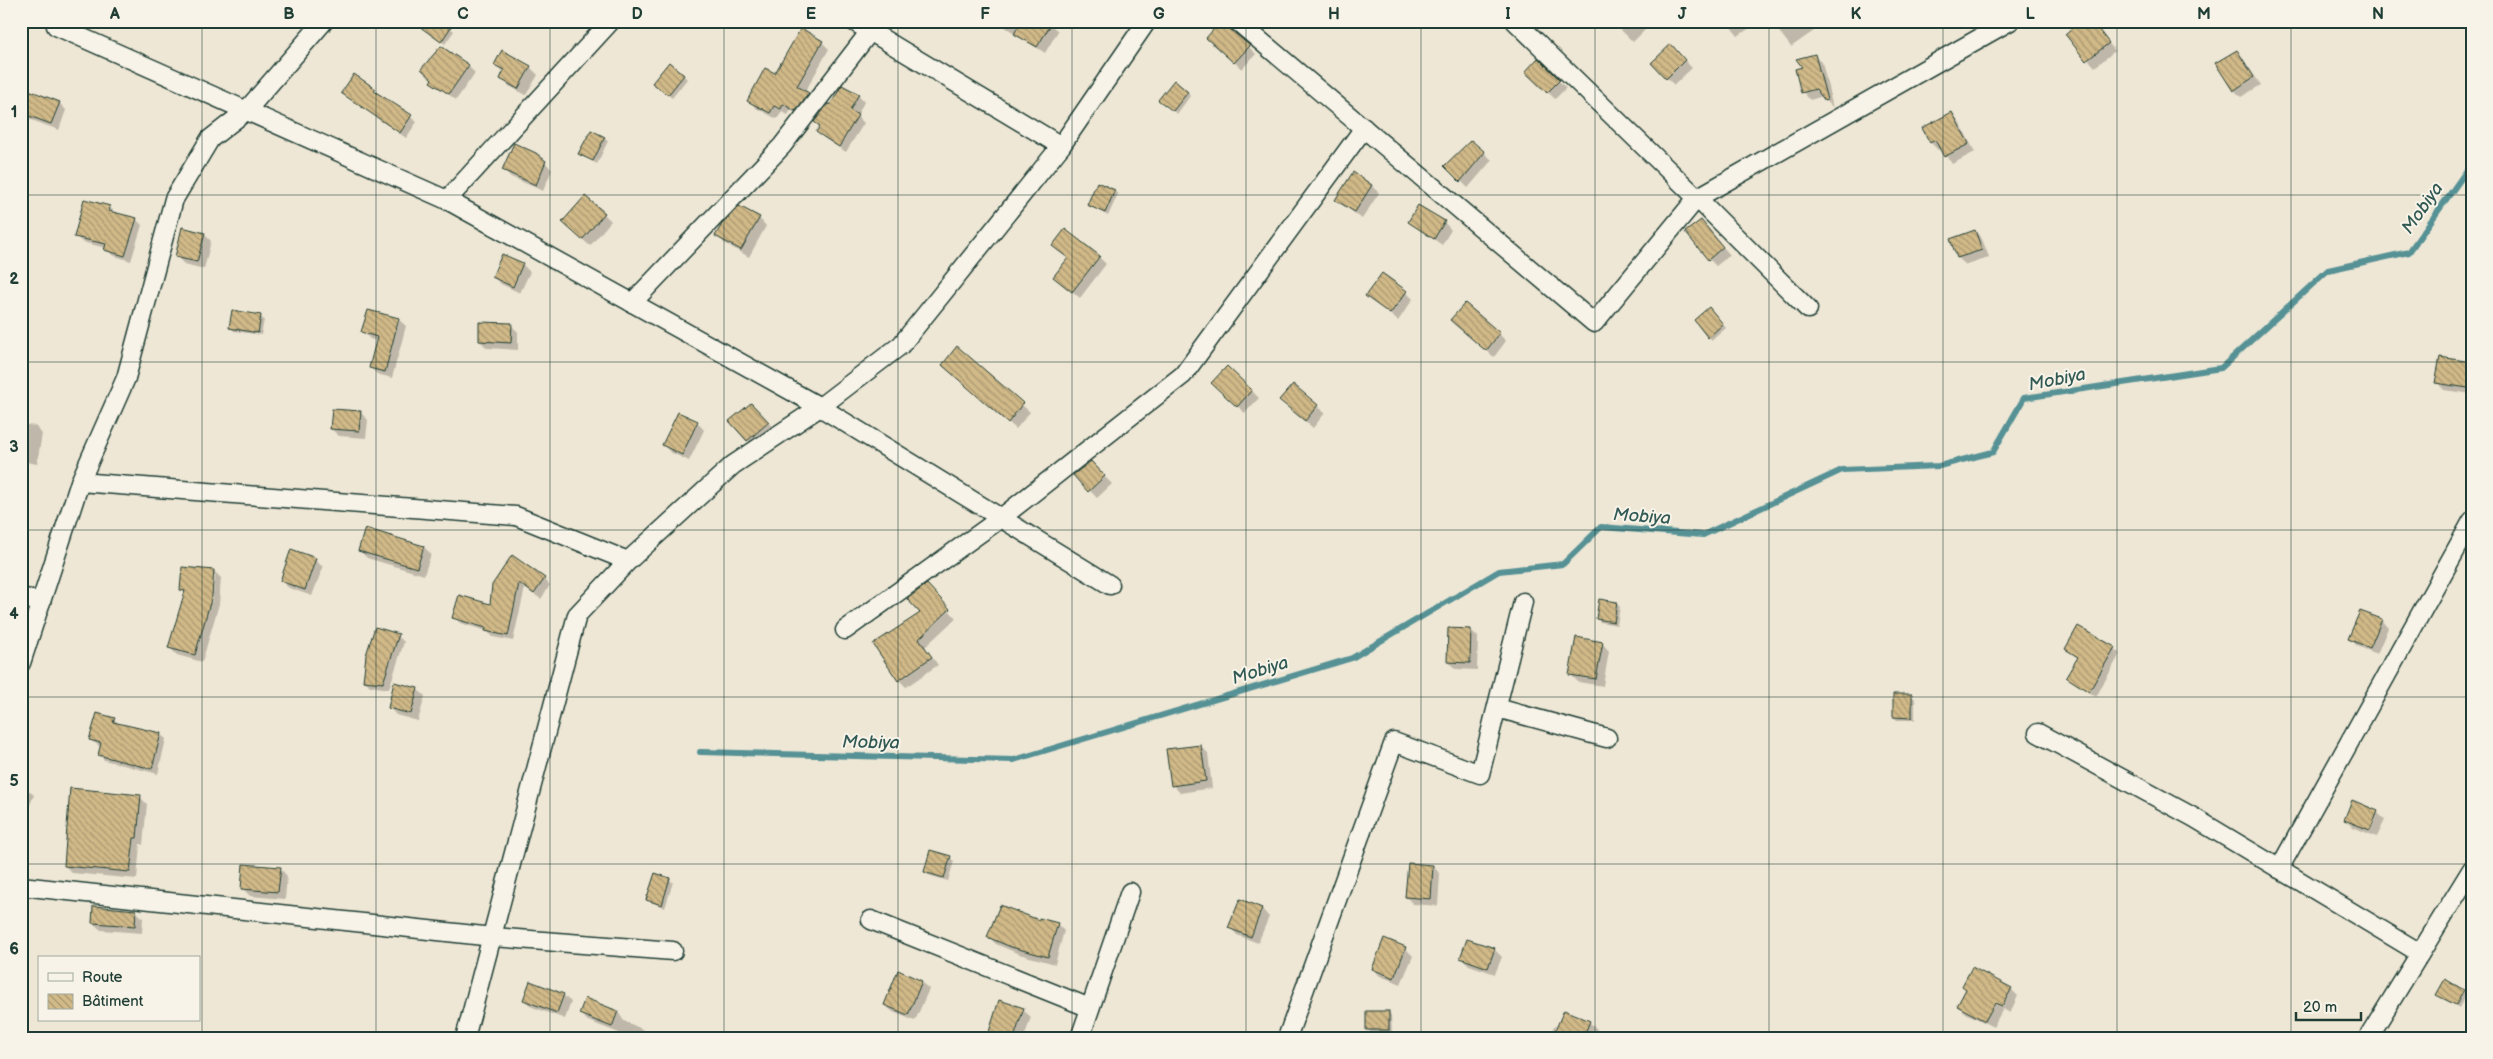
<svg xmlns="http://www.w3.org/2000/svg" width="2493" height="1059" viewBox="0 0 2493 1059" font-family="'Balsamiq Sans',sans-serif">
<defs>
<pattern id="building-back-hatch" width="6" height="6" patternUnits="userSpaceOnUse" patternTransform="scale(1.25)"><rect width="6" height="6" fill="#d1b988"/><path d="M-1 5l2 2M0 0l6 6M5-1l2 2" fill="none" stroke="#a99870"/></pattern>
</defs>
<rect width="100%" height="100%" fill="#efe7d5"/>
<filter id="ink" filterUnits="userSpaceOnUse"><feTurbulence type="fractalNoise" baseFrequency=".02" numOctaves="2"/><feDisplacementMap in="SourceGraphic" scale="10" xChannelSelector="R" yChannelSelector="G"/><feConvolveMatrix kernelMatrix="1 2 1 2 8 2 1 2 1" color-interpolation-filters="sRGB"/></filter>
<g filter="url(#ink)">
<g fill="#0003" fill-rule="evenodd">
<polygon points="295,21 307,21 303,27"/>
<polygon points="665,21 678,21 673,27"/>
<polygon points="996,21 1046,21 1058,31 1045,53"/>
<polygon points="1223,21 1256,54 1242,69 1215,45"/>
<polygon points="1612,21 1643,21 1648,27 1633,42"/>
<polygon points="1726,21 1760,21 1738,36"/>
<polygon points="1771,21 1828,21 1791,47"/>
<polygon points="2091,21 2115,51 2095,67 2067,35"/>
<polygon points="423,28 450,28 454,31 445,44"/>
<polygon points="822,42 829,49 805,92 816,101 803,118 791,110 788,115 782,112 777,119 756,108 748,100 776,75"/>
<polygon points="1671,46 1692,68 1674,85 1667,78"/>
<polygon points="2237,51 2261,85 2241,97 2234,90"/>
<polygon points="503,52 530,67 538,75 526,95 509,86 501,78 504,73 496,65"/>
<polygon points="1814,55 1822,62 1833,108 1823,96 1810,100 1803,92 1804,68"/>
<polygon points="1538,60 1566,88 1555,99 1527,72"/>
<polygon points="468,66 475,73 456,100 432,82"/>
<polygon points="683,75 687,79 672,98 657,86"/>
<polygon points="354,76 417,122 406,138 342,93"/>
<polygon points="1187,92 1190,96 1177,114 1163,103"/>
<polygon points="858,95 864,102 857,116 864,123 846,152 824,138 818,132 820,127 815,122"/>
<polygon points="59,103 66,110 59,130 26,118 21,113 21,105"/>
<polygon points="1952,113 1959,121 1975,152 1952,164 1941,148 1938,150 1931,143 1923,129"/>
<polygon points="591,131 608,141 597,164 580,154"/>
<polygon points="1471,141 1492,160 1468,188 1446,166"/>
<polygon points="545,162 552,170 543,191 511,177 504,170"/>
<polygon points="1372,186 1379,193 1362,219 1337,200"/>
<polygon points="1114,191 1118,194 1108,216 1089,205"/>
<polygon points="110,207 116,214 136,219 142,225 131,261 112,255 106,248 82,242 76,236"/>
<polygon points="604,214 611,221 590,246 571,229"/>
<polygon points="759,218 766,226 749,257 724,243 717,235"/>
<polygon points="1701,221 1730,255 1716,266 1709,259"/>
<polygon points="1409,222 1444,222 1451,230 1442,245"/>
<polygon points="1975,231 1982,239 1989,257 1966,265 1958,258"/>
<polygon points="204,234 211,241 204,269 184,264 176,256"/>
<polygon points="1053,246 1099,257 1106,264 1080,298 1055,277 1069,259"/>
<polygon points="503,256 522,264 530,272 520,293 501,284 493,277"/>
<polygon points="1406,292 1413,299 1398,321 1367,296"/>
<polygon points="1713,312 1726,328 1712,340 1709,337"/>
<polygon points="260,316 264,320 261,335 234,331 231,328"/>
<polygon points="398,319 406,326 392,378 377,374 370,367 377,341 370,339 363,332"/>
<polygon points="511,325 518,332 518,350 487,348 480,341"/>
<polygon points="1459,327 1499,334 1506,341 1494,357"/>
<polygon points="957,348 1030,412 1016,429 943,365"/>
<polygon points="2472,363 2472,394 2444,390 2437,382"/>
<polygon points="1220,390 1251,390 1259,398 1245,413"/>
<polygon points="1281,400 1317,406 1325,413 1313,428"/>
<polygon points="751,405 776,430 755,448 748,440"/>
<polygon points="360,412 368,420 366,438 339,436 331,429"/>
<polygon points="697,422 704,430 689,461 670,452 663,445"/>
<polygon points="21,424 35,426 42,434 37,464 21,461"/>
<polygon points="1091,463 1112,484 1097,498 1075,475"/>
<polygon points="424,547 431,554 424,575 367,558 360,551"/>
<polygon points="292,551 315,560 323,567 312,596 289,588 281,581"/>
<path d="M 214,571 L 221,578 L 219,604 L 202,662 L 177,655 L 170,648 L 186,594 L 182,590 ZM 212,576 L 215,576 L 212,602 L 210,602 Z"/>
<polygon points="544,579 550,585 541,599 525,588 513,641 493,637 487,631 460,623 454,617 491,606 493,586"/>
<polygon points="934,593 956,618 925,647 938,665 906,687 899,680 922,613"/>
<polygon points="1616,603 1620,607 1617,625 1600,622 1597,619"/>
<polygon points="2381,620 2388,628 2377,654 2357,646 2350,638"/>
<polygon points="1471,630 1478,637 1477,670 1455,669 1448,661"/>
<polygon points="398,636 404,642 389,689 370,686 364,680"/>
<polygon points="1602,643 1609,651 1603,686 1578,682 1570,674"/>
<polygon points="2114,648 2120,654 2096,697 2068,677 2079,659 2066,649"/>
<polygon points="417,689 425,696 418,721 396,715 389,707"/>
<polygon points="1912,696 1915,699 1915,720 1897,720 1894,717"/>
<polygon points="114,719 120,725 160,734 166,739 158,774 104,760 99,754 101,747 90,740"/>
<polygon points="1200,746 1208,753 1212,788 1180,793 1173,785"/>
<polygon points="21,785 34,795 21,826"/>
<polygon points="140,797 147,804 143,845 140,844 137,879 72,873 65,866"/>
<polygon points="2377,812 2385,820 2377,837 2353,827 2346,819"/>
<polygon points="950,858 954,861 948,881 928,875 925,872"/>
<polygon points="1433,866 1440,874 1438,906 1413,904 1406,897"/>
<polygon points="280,868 287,876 285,899 250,896 242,888"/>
<polygon points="656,874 673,882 665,908 647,900"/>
<polygon points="1241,901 1262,909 1269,917 1258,943 1237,935 1230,927"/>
<polygon points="136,911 143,918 142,933 101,930 93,923"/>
<polygon points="1039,922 1057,924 1064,931 1055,964 1019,954 996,944 988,936"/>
<polygon points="1405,948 1413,956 1401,984 1380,976 1373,969"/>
<polygon points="1494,949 1502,957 1495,974 1469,965 1462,958"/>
<polygon points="921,982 929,989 915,1021 893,1012 885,1005"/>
<polygon points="2011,989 2018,996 2010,1013 2003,1009 1993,1027 1966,1013 1958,1006"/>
<polygon points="2463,991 2466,994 2459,1008 2438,994"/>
<polygon points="563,995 571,1002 565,1019 532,1007 524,1000"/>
<polygon points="586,1000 618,1012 624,1021 642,1029 649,1038 617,1038 619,1033 588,1021 580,1014"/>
<polygon points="1023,1010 1031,1017 1024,1038 988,1038"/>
<polygon points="1388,1012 1391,1015 1392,1033 1371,1033 1368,1030"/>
<polygon points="1589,1022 1597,1029 1593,1038 1549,1038 1554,1026 1558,1027"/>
<polygon points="2044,1033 2059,1038 2043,1038"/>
</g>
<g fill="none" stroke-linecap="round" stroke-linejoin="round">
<polyline stroke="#559195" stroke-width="6" points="700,752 1014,760 1352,658 1499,571 1563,564 1601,527 1703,535 1842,470 1939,466 1993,452 2024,398 2221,368 2328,270 2409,252 2472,163"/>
</g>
<g fill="url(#building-back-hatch)" stroke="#1f3d34">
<polygon points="412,21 455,21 441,42"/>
<polygon points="1021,21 1053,21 1037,47 1014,34"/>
<polygon points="1221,21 1225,21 1230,29 1250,46 1234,63 1206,38"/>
<polygon points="2081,21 2092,21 2109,43 2086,61 2065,34"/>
<polygon points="801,28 823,41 797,86 809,93 795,111 783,104 781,109 774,106 770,113 747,101 765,68 775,73"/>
<polygon points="1671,44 1685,60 1666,79 1651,63"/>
<polygon points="441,46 469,65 449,94 430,82 432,79 421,69"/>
<polygon points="502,50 531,66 518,89 500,79 504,70 494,65"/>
<polygon points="2237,50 2254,77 2233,91 2215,63"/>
<polygon points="1815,54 1827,100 1825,101 1816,89 1801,93 1795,69 1802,67 1796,59"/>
<polygon points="1538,58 1560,80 1547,93 1525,72"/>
<polygon points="669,62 684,75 668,95 652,83"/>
<polygon points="354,74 376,89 374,91 412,115 400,133 341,93"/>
<polygon points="1174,80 1188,92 1173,111 1158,100"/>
<polygon points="842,85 859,94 850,110 858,115 839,147 816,132 820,126 814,122 828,104 830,105"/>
<polygon points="26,89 60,102 51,124 21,113 21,101"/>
<polygon points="1952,112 1969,144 1944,157 1935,140 1930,143 1922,128"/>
<polygon points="591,130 605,137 593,161 578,154"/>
<polygon points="1471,140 1485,152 1460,182 1444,166"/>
<polygon points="514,143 536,153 546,161 536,185 502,170"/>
<polygon points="1353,172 1372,185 1355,212 1335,200"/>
<polygon points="1097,182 1115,190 1105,213 1087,205"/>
<polygon points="585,196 605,213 582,240 562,222"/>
<polygon points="84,199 110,206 109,211 137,218 125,256 104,250 106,244 74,237"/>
<polygon points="1418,205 1445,221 1434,239 1408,222"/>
<polygon points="739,206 760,217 741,250 715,236 722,224"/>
<polygon points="1701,220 1723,247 1708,260 1685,232"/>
<polygon points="182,227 205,233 197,262 175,257"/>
<polygon points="1065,229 1100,256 1072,292 1053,277 1068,258 1052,246"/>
<polygon points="1975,230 1982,250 1957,258 1950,239"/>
<polygon points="502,254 523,263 513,287 492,277"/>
<polygon points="1382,273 1407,291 1390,314 1365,296"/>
<polygon points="1465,303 1500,333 1486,351 1450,320"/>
<polygon points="1709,307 1723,324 1708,338 1694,320"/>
<polygon points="232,310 261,315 258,333 229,328"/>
<polygon points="368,310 399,318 385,372 369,368 377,337 361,332"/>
<polygon points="479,322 512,323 511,343 479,341"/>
<polygon points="957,346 1023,403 1008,423 942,365"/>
<polygon points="2440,357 2472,362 2468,388 2435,383"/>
<polygon points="1227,366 1252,390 1237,407 1211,383"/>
<polygon points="1293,384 1318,405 1305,421 1279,400"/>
<polygon points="751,403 769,422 747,441 729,421"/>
<polygon points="332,409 361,411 359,431 330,429"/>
<polygon points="678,412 698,421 682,455 662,445"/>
<polygon points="1091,461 1105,476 1088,492 1073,475"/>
<polygon points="365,528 424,546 417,568 358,551"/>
<polygon points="291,549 316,558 305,590 280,581"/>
<polygon points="512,555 545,578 534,594 519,583 508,636 485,631 486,628 452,618 459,595 490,604 492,585"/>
<polygon points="182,567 214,570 212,596 195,655 168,648 185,591 180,590"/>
<polygon points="927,584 950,609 919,639 932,657 898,681 873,644 920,613 907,599"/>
<polygon points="1599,599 1617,602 1614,622 1596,619"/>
<polygon points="2360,611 2382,619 2370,648 2348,639"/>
<polygon points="2078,626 2115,647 2089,692 2066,677 2078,657 2065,649"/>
<polygon points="375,627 399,634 383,683 363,681 366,655"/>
<polygon points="1448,628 1471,629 1470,663 1447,662"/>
<polygon points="1576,637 1603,642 1596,679 1569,675"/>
<polygon points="394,682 418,688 411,714 388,708"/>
<polygon points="1893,694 1912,694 1912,718 1893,717"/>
<polygon points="97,713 115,718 113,722 161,733 152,769 98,755 101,743 89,740"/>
<polygon points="1201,745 1206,781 1171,786 1166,749"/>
<polygon points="70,788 141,795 137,838 134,838 130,872 64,866"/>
<polygon points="2352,800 2378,811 2370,830 2344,820"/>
<polygon points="930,850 951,856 944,878 924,872"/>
<polygon points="1408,863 1433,865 1431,899 1405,897"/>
<polygon points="243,864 281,867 278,892 241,889"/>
<polygon points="655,873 670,878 662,905 646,900"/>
<polygon points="1240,899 1262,908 1251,937 1228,928"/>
<polygon points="1000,905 1039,920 1039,918 1058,923 1048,957 1011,947 987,937"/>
<polygon points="93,906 136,910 135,926 92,923"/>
<polygon points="1384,938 1406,947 1394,978 1372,969"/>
<polygon points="1467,939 1495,948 1488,968 1460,958"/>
<polygon points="1972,967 2012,988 2002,1006 1995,1003 1985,1021 1957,1006 1966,989 1962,986"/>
<polygon points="898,970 922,981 908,1015 884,1005"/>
<polygon points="2445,979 2464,990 2456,1005 2436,995"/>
<polygon points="530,981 564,994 557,1013 523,1000"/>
<polygon points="585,998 618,1011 612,1027 579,1014"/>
<polygon points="999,1000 1024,1008 1014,1038 987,1038"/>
<polygon points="1564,1010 1590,1021 1583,1038 1552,1038"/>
<rect x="1366" y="1011" width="23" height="19"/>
</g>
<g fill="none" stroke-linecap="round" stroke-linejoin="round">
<defs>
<g id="minor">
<polyline points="853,21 1061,146"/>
<polyline points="1237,21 1594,323 1697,198 2010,21"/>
<polyline points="1515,21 1697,198 1808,309"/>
<polyline points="56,26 447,200 820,407 1110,585"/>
<polyline points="447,200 611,21"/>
<polyline points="632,303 782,146 878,21"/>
<polyline points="80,482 516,516 628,561"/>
<polyline points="21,597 41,602"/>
<polyline points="845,630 1001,518 1183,375 1364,128"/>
<polyline points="21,663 80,482 126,378 174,199 210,139 246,111 324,21"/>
<polyline points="1497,708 1607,738"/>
<polyline points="2038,733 2193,817 2420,953"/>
<polyline points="2279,869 2472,521"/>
<polyline points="21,886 493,937 673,951"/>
<polyline points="871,920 1090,1008"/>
<polyline points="465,1038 577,615 628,561 733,465 820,407 901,345 1061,146 1147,21"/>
<polyline points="1080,1038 1130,892"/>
<polyline points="1287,1038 1394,742 1480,774 1523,602"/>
<polyline points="2368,1038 2472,869"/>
</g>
</defs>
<use href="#minor" stroke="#1f3d34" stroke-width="21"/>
<use href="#minor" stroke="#f7f3e8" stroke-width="18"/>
</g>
</g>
<path fill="none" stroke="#1f3d34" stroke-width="1" stroke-opacity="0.55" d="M 202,21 L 202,1038M 376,21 L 376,1038M 550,21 L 550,1038M 724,21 L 724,1038M 898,21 L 898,1038M 1072,21 L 1072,1038M 1246,21 L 1246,1038M 1421,21 L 1421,1038M 1595,21 L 1595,1038M 1769,21 L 1769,1038M 1943,21 L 1943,1038M 2117,21 L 2117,1038M 2291,21 L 2291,1038M 21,195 L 2472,195M 21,362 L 2472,362M 21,530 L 2472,530M 21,697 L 2472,697M 21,864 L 2472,864"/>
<g text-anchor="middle" stroke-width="4" stroke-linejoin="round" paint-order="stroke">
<g font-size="18" font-style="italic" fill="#315954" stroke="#f7f3e8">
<text transform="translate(2422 208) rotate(-55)" y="6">Mobiya</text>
<text transform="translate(2057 379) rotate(-11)" y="6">Mobiya</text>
<text transform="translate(1642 516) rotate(4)" y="6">Mobiya</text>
<text transform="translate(1260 670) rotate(-17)" y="6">Mobiya</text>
<text transform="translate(871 742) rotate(1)" y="6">Mobiya</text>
</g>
</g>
<rect width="2493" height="1059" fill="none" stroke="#f7f3e8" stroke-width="55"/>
<rect x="38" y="956" width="162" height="65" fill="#f7f3e8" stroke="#a1aaa0"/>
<rect x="48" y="973" width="25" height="8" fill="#f7f3e8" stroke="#a1aaa0"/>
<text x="82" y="982" font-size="15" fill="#1f3d34">Route</text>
<rect x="48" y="994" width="25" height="15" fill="url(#building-back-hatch)" stroke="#a1aaa0"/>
<text x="82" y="1006" font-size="15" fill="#1f3d34">Bâtiment</text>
<path d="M2296 1012v8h65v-8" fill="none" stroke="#1f3d34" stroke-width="2.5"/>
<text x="2303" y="1012" font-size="15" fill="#1f3d34" stroke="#f7f3e8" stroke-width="4" paint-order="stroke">20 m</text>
<rect x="28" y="28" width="2438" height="1004" fill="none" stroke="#1f3d34" stroke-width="2"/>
<g font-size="16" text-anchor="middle" font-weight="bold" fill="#1f3d34">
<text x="115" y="19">A</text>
<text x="289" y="19">B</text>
<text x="463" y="19">C</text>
<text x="637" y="19">D</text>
<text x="811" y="19">E</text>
<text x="985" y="19">F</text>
<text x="1159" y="19">G</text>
<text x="1334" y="19">H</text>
<text x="1508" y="19">I</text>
<text x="1682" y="19">J</text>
<text x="1856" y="19">K</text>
<text x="2030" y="19">L</text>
<text x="2204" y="19">M</text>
<text x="2378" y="19">N</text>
<text x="14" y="117">1</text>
<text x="14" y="284">2</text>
<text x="14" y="452">3</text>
<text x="14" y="619">4</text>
<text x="14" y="786">5</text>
<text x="14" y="954">6</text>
</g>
</svg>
